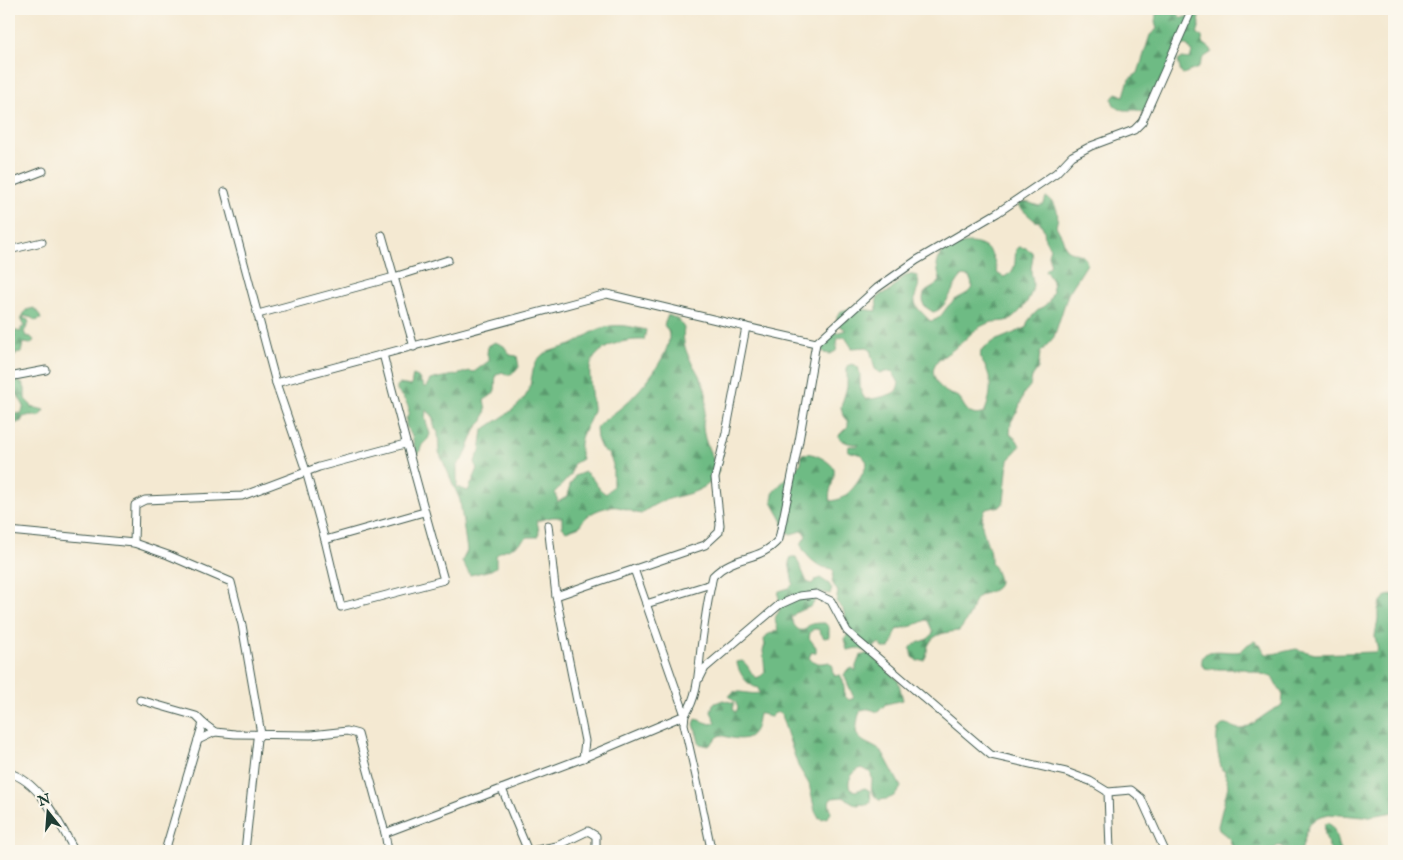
<svg xmlns="http://www.w3.org/2000/svg" width="1403" height="860" viewBox="0 0 1403 860" font-family="'IM FELL English',serif">
<defs>
<pattern id="forest-firs" width="22" height="20" patternUnits="userSpaceOnUse" patternTransform="scale(1.25)"><rect width="22" height="20" fill="#6ebb84"/><path d="M5 1l3.5 6h-7zM16 11l3.5 6h-7z" fill="#5a996d"/></pattern>
</defs>
<rect width="100%" height="100%" fill="#fbf7ec"/>
<filter id="ink" filterUnits="userSpaceOnUse"><feTurbulence type="fractalNoise" baseFrequency=".02" numOctaves="2"/><feDisplacementMap in="SourceGraphic" scale="10" xChannelSelector="R" yChannelSelector="G"/><feConvolveMatrix kernelMatrix="1 2 1 2 8 2 1 2 1" color-interpolation-filters="sRGB"/></filter>
<filter id="wash" filterUnits="userSpaceOnUse"><feTurbulence type="fractalNoise" baseFrequency=".0096" numOctaves="4" result="noise"/><feDisplacementMap in="SourceGraphic" scale="20" xChannelSelector="R" yChannelSelector="G"/><feGaussianBlur stdDeviation="1.12" result="paint"/><feColorMatrix in="noise" values="0 0 0 0 0 0 0 0 0 0 0 0 0 0 0 0 0 1.4 0 .05"/><feComposite in="paint" operator="in"/></filter>
<g filter="url(#wash)">
<rect width="100%" height="100%" fill="#f4e9d2"/>
<g fill="url(#forest-firs)" stroke="#467c5c">
<path d="M 1157,9 L 1179,9 L 1178,14 L 1181,18 L 1198,14 L 1200,24 L 1197,34 L 1202,37 L 1203,43 L 1211,49 L 1212,52 L 1203,58 L 1198,68 L 1183,74 L 1181,73 L 1178,61 L 1182,58 L 1190,59 L 1192,52 L 1187,45 L 1183,45 L 1177,53 L 1175,63 L 1169,69 L 1165,77 L 1165,83 L 1158,93 L 1151,112 C 1145,115 1142,111 1136,110 C 1126,110 1114,112 1112,99 L 1116,93 L 1124,96 L 1129,79 L 1138,73 L 1150,35 L 1157,29 L 1155,22 Z"/>
<path d="M 1046,197 C 1057,204 1060,213 1056,226 L 1062,237 L 1066,249 C 1075,255 1086,252 1087,264 L 1068,294 L 1054,337 L 1040,353 L 1038,368 L 1032,377 L 1030,386 L 1024,393 L 1018,410 L 1011,422 L 1010,434 L 1017,440 L 1020,446 L 1008,460 L 1004,502 L 1001,506 L 986,509 C 974,526 993,546 991,564 C 995,567 995,569 997,574 C 1006,594 981,590 975,600 C 972,604 972,611 970,614 C 968,618 962,628 959,631 C 948,632 934,633 929,644 C 926,649 928,655 924,660 L 917,661 L 913,657 L 910,649 C 916,639 929,644 933,632 L 928,621 L 926,620 L 912,626 L 898,629 C 893,635 895,643 889,648 L 883,648 L 879,643 L 875,646 L 873,651 L 865,651 L 857,648 L 847,650 L 844,639 L 849,632 L 843,609 L 836,602 L 838,592 L 832,582 L 834,571 C 830,567 828,569 823,567 C 814,564 803,553 801,544 L 806,536 L 804,532 L 801,531 L 791,534 L 785,531 L 782,520 L 773,504 L 772,499 L 774,491 L 801,463 L 802,454 C 812,451 828,460 834,468 C 836,480 827,491 830,501 C 848,501 863,477 867,462 L 862,455 L 848,451 L 849,446 L 858,446 L 859,444 C 851,444 842,443 838,436 L 848,426 L 848,422 L 843,416 L 841,407 L 847,387 L 847,366 L 852,364 L 858,367 C 863,381 856,385 865,399 C 872,400 893,395 896,391 C 897,390 899,384 899,383 L 892,371 L 880,373 L 875,369 L 870,349 L 867,347 L 852,348 L 845,337 L 838,338 L 836,351 L 830,354 L 824,353 L 822,350 L 821,345 L 832,334 L 846,330 L 837,324 L 837,317 L 841,311 L 852,308 L 877,311 C 877,306 875,300 879,296 C 882,293 887,293 890,291 C 898,283 904,271 917,276 C 923,287 911,295 916,305 C 918,310 926,316 930,321 C 942,320 943,310 951,303 C 960,294 979,294 969,277 L 962,276 C 951,287 948,309 933,312 L 924,306 C 920,287 930,293 940,281 L 937,265 L 940,254 C 952,243 978,237 990,252 C 995,258 995,267 998,274 L 1004,277 C 1018,270 1014,262 1016,249 L 1019,247 L 1026,248 L 1032,252 C 1034,259 1031,264 1031,271 C 1031,275 1033,279 1033,283 C 1033,295 1024,308 1015,316 C 1006,325 996,319 986,324 C 974,329 968,337 959,345 C 952,351 944,355 937,362 C 928,372 937,387 948,393 C 952,395 955,395 959,397 C 965,407 969,419 984,413 C 990,400 993,384 987,370 C 984,362 979,362 981,350 L 992,342 L 1026,328 L 1028,321 L 1036,312 L 1048,303 L 1053,292 L 1052,281 L 1045,270 L 1051,265 L 1048,255 L 1050,248 L 1045,239 L 1044,230 L 1040,222 L 1035,221 C 1030,216 1020,209 1018,204 C 1025,200 1032,204 1039,206 L 1044,204 Z"/>
<polygon points="34,308 39,314 41,319 35,321 32,318 24,316 23,318 28,320 29,323 24,332 26,336 31,337 34,340 31,344 23,343 21,353 16,352 16,355 12,358 10,378 23,384 25,389 25,399 33,407 44,410 39,417 31,415 23,417 22,421 9,426 9,416 19,413 21,414 24,406 17,394 9,395 9,341 13,340 15,337 14,332 9,334 9,322 12,330 21,332 21,328 25,326 21,319 26,310"/>
<path d="M 668,315 L 678,319 L 684,328 C 680,354 698,367 705,389 C 709,402 703,414 703,427 C 704,442 712,457 719,470 C 707,496 680,493 658,503 C 652,506 646,510 641,514 C 633,513 626,508 618,507 C 605,505 584,514 580,526 L 566,531 L 562,527 L 562,517 L 552,517 L 537,521 L 539,531 L 538,537 L 528,537 L 515,546 L 500,552 L 496,556 L 496,567 L 491,570 L 470,575 L 462,561 L 467,551 L 460,500 L 439,452 L 438,432 L 435,429 L 432,415 L 426,410 L 425,418 L 430,434 L 428,439 L 422,445 L 418,455 L 416,453 L 412,436 L 406,426 L 406,418 L 408,416 C 411,405 404,399 397,391 L 397,386 L 399,384 L 411,386 L 413,375 L 418,377 L 424,387 L 426,387 L 430,380 C 444,376 456,376 469,371 L 474,372 L 490,360 L 487,354 L 488,346 L 495,342 L 504,346 L 510,355 L 517,356 L 519,367 L 515,372 L 508,375 L 502,372 L 496,375 C 494,390 499,392 484,400 L 486,410 L 483,421 L 476,428 L 464,458 L 457,465 L 457,487 L 468,491 L 477,471 L 475,461 L 480,451 L 483,430 C 497,420 515,411 525,397 C 534,385 529,365 542,355 C 550,350 562,348 571,345 C 578,342 584,337 591,333 C 611,322 624,325 646,330 L 644,340 C 626,339 594,345 590,368 C 589,376 591,384 591,392 C 591,398 594,406 593,411 C 587,431 575,436 582,459 L 573,464 L 571,475 L 555,492 L 558,502 L 568,496 L 570,485 L 575,476 L 585,472 C 596,479 594,486 606,494 L 613,486 L 613,464 L 609,455 L 601,448 L 597,439 L 596,428 C 604,419 614,414 623,406 C 638,394 671,355 669,335 C 669,332 666,328 664,325 Z"/>
<path d="M 791,557 L 796,557 L 807,582 L 812,584 L 815,580 L 820,578 L 829,584 L 832,589 L 830,594 L 820,592 L 816,595 C 814,614 799,605 791,618 C 793,624 798,634 806,629 C 807,628 807,626 809,625 C 813,623 820,623 825,623 L 829,627 L 829,637 L 824,638 L 818,629 L 813,629 L 810,633 L 809,638 L 816,647 L 816,652 L 811,653 L 809,658 C 815,664 821,664 829,662 L 833,666 L 832,671 L 835,676 L 840,675 L 843,680 L 845,696 L 849,700 L 854,698 L 844,675 L 847,670 L 852,668 L 856,671 L 856,666 L 860,656 L 869,653 L 898,680 L 903,700 L 886,704 L 878,712 C 872,710 865,706 860,712 C 858,715 858,720 857,724 C 852,743 873,743 883,753 L 901,787 C 896,797 890,799 879,800 C 865,789 876,785 870,772 L 861,768 C 853,772 846,780 850,789 L 855,791 L 865,788 L 870,791 L 871,802 L 867,805 L 862,804 L 857,805 L 843,797 L 832,798 L 829,802 L 831,813 L 828,817 L 822,819 L 818,817 L 815,811 L 809,784 L 798,766 L 780,712 L 775,713 L 771,717 C 767,717 763,713 759,714 C 757,720 758,725 755,730 C 748,744 732,738 720,735 L 709,746 L 700,744 L 699,742 L 694,724 L 696,719 L 711,724 L 716,722 L 711,712 L 713,704 L 723,700 L 734,703 L 733,708 L 735,713 L 738,708 L 736,703 L 729,696 L 733,692 C 742,691 751,695 760,693 L 758,688 C 755,687 752,686 750,684 C 744,681 737,668 737,662 L 742,661 C 749,665 750,673 756,678 L 761,676 L 765,672 L 763,650 L 765,645 L 764,640 L 767,635 L 778,630 C 771,612 780,617 780,605 C 780,599 777,597 779,591 L 789,588 L 793,584 L 789,562 Z"/>
<path d="M 1394,594 L 1394,812 L 1364,817 L 1329,814 L 1318,817 L 1309,824 L 1301,851 L 1288,851 L 1281,846 L 1277,846 L 1273,851 L 1234,851 L 1229,838 L 1219,830 L 1218,826 L 1228,786 L 1224,770 L 1222,770 C 1219,763 1210,722 1226,725 C 1233,726 1237,731 1245,728 C 1258,722 1268,710 1282,706 L 1283,695 L 1272,677 L 1245,669 L 1211,669 L 1204,668 L 1202,665 C 1199,643 1229,655 1241,651 L 1247,645 L 1254,641 L 1260,645 L 1266,654 L 1273,654 L 1296,649 L 1315,654 L 1375,652 L 1378,650 L 1375,636 L 1378,619 L 1378,610 L 1380,603 L 1385,597 Z"/>
<path d="M 1329,823 C 1337,830 1336,841 1340,851 L 1331,851 C 1327,842 1323,834 1325,824 Z"/>
</g>
</g>
<g filter="url(#ink)">
<g fill="none" stroke-linecap="round" stroke-linejoin="round">
<defs>
<g id="minor">
<polyline points="9,184 43,171"/>
<polyline points="225,192 276,383 306,471 325,540"/>
<polyline points="382,235 414,347"/>
<polyline points="9,250 42,242"/>
<polyline points="258,314 394,277 448,260"/>
<polyline points="746,327 816,343"/>
<path d="M 383,354 C 402,430 423,505 444,580 L 341,607 L 325,540 L 424,512"/>
<polyline points="9,377 46,370"/>
<polyline points="276,383 607,294 746,327 726,433 715,478 720,525 719,532 705,545 556,596"/>
<polyline points="548,525 556,596 585,741 583,758"/>
<polyline points="9,531 134,543 168,555 231,582 242,625 261,734 257,739 245,851"/>
<polyline points="134,543 135,505 145,500 242,496 319,467 405,444"/>
<polyline points="634,569 685,715 684,724 697,781 710,844 713,851"/>
<polyline points="646,604 711,584"/>
<polyline points="700,678 705,668 779,605 799,596 816,594 831,601 847,631 859,642 991,755 1066,772 1090,781 1108,792 1131,790 1141,798 1165,851"/>
<polyline points="140,700 196,716 203,723"/>
<polyline points="198,740 215,732"/>
<path d="M 9,773 C 40,781 60,825 75,851"/>
<polyline points="502,789 528,851"/>
<polyline points="1108,792 1110,851"/>
<polyline points="165,851 203,723 215,732 235,734 311,735 347,731 358,734 385,833"/>
<path d="M 388,851 L 385,833 L 583,758 L 685,715 C 700,693 698,666 702,641 C 705,619 708,597 713,576 C 736,553 759,563 779,539 L 799,441 L 816,343 L 877,288 L 917,260 L 997,213 L 1056,173 L 1072,156 L 1091,146 L 1134,130 L 1142,122 L 1192,9"/>
<polyline points="531,851 557,846 588,831 596,836 596,851"/>
</g>
</defs>
<use href="#minor" stroke="#3f574c" stroke-width="9"/>
<use href="#minor" stroke="#fff" stroke-width="7"/>
</g>
</g>
<rect width="1403" height="860" fill="none" stroke="#fbf7ec" stroke-width="30"/>
<g transform="translate(48 812) rotate(343)" stroke="#fbf7ec" stroke-width="4" paint-order="stroke">
<path d="M0-4L9 19L0 12L-9 19Z" fill="#1f3d34"/>
<text y="-8" font-size="14" font-weight="bold" text-anchor="middle" fill="#1f3d34">N</text>
</g>
</svg>
